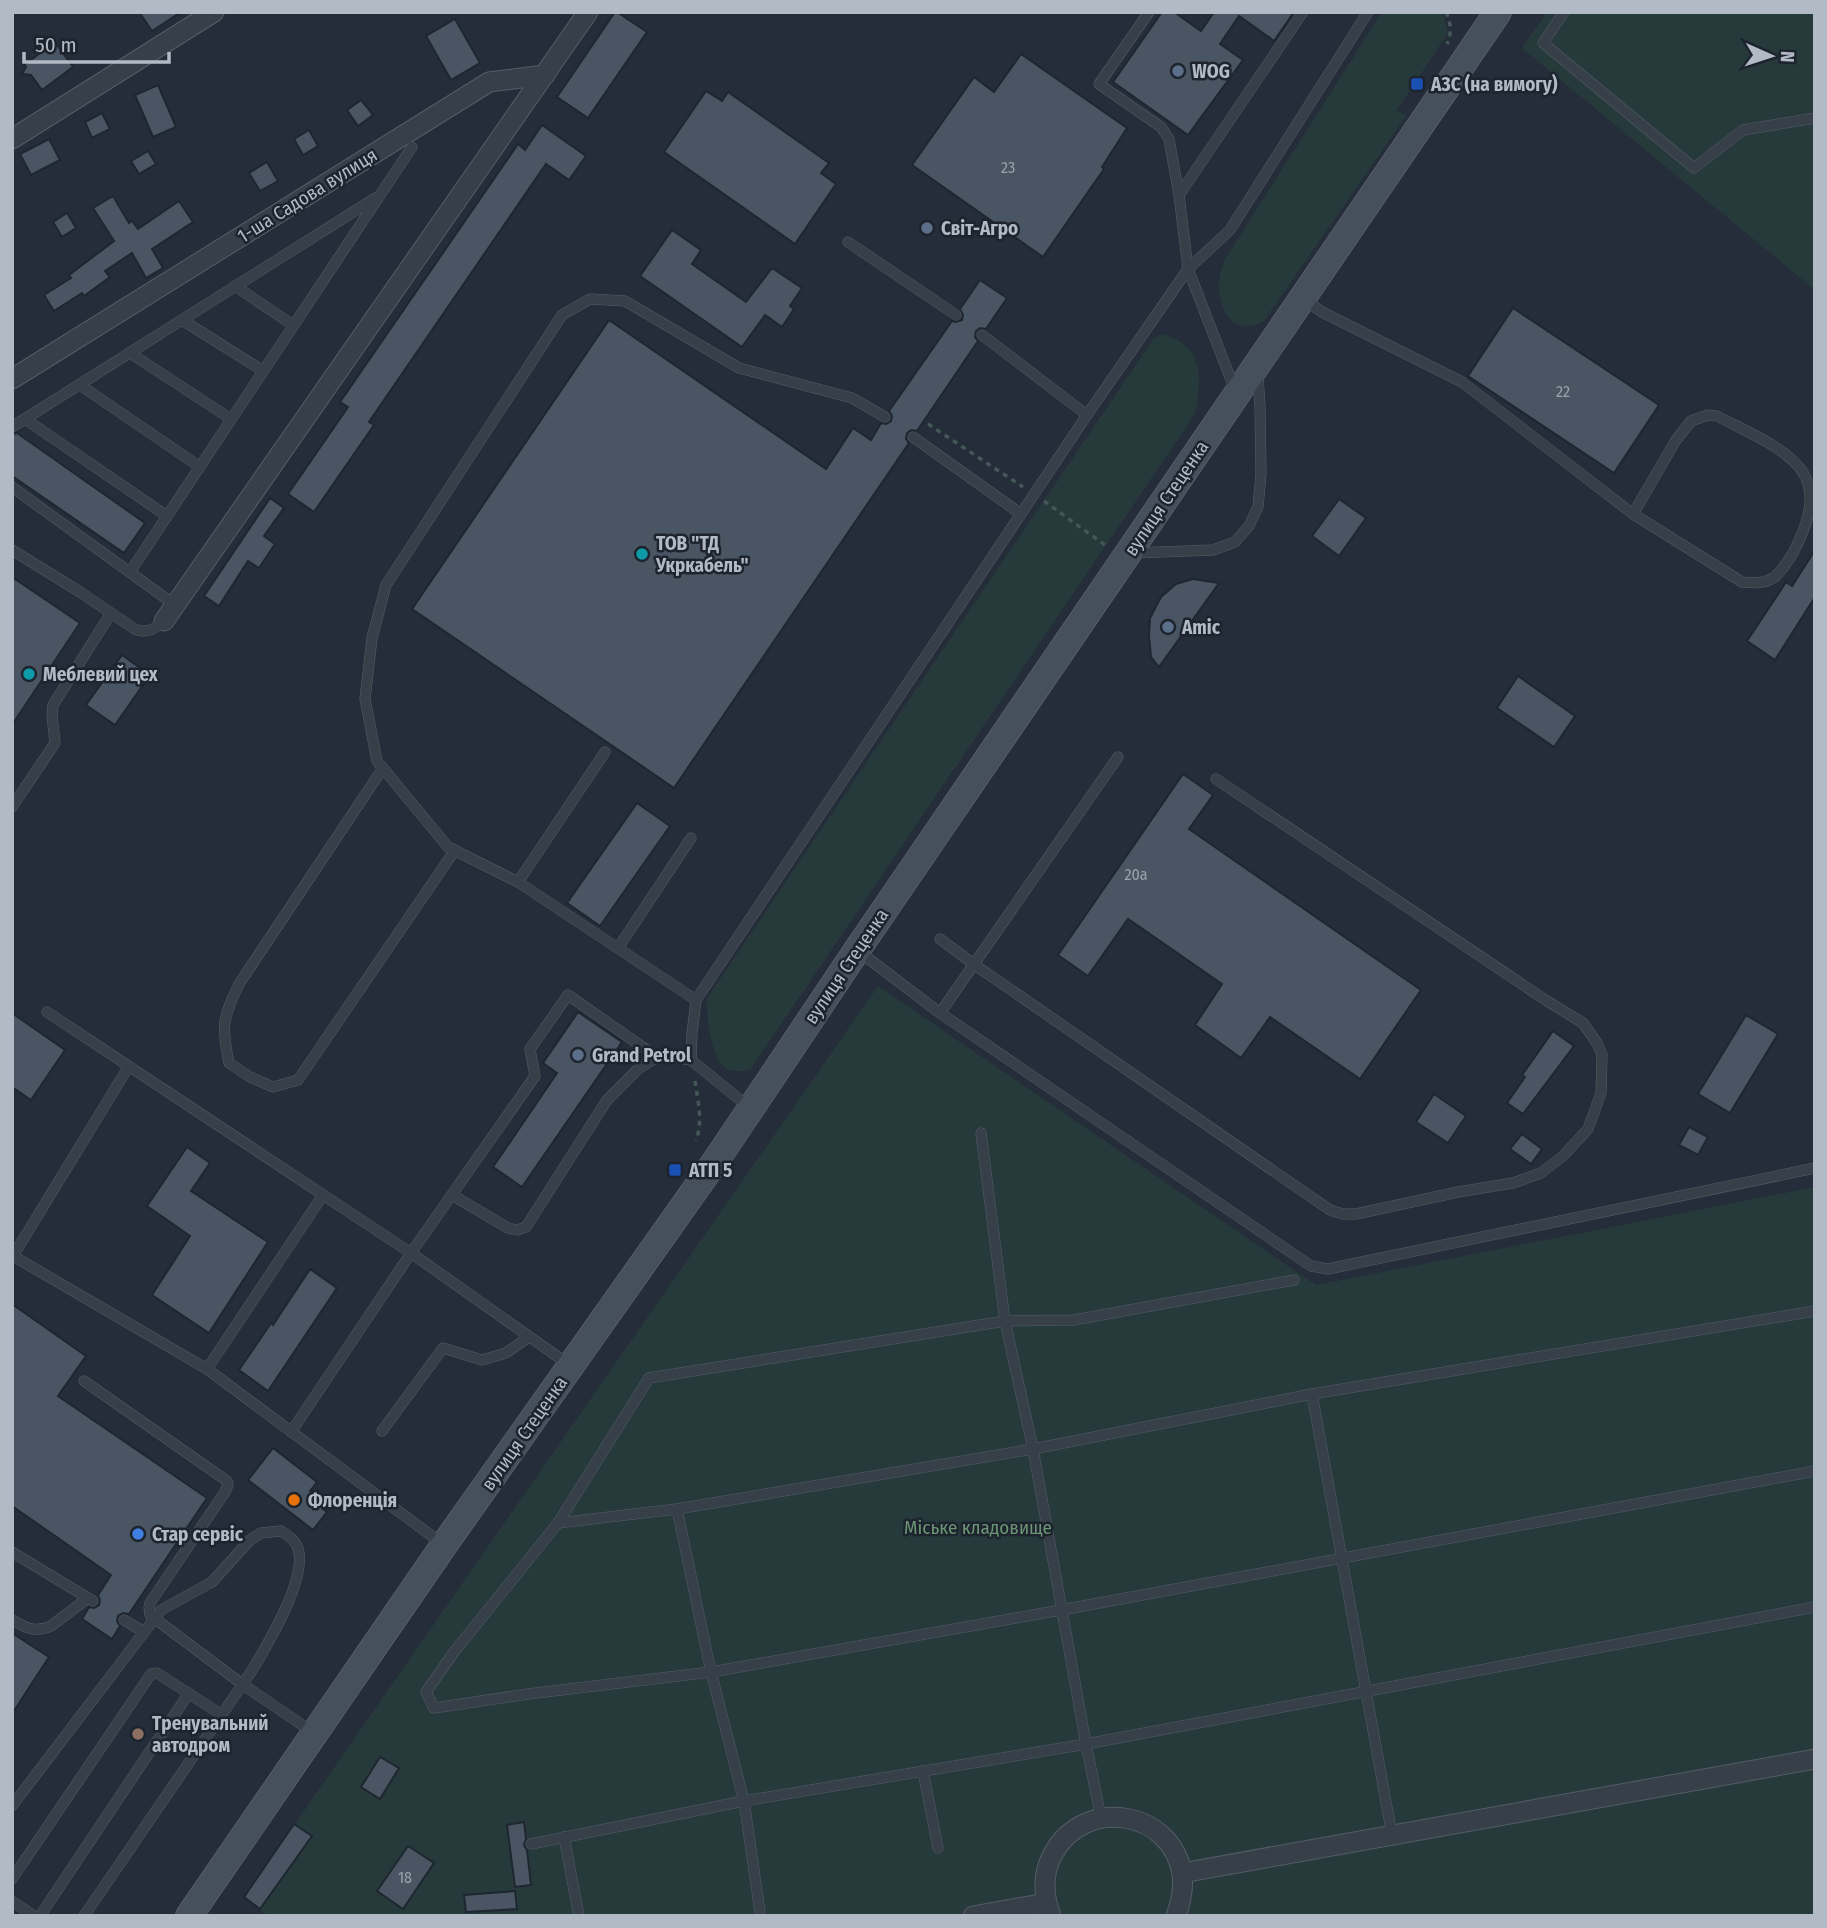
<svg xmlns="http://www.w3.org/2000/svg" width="1827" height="1928" viewBox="0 0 1827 1928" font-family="'Fira Sans Condensed',sans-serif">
<rect width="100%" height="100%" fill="#242d39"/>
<g fill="#273a3b">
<path d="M 1382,12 L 1443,12 L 1448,33 L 1397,110 L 1406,116 L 1264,321 C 1230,340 1215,304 1220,275 C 1221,270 1223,264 1225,259 Z"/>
<polygon points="1547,12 1815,12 1815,290 1522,48"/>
<path d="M 1162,334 C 1204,344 1202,380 1195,414 L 750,1070 C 743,1071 733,1072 727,1069 C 710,1060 707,1015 707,998 L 1154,338 Z"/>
<polygon points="878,986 1316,1285 1815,1187 1815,1916 268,1916 244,1897"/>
</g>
<g fill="#4a5563" stroke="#1e2630" stroke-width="2">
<polygon points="139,12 181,12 152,31"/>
<polygon points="615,12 617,12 647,32 588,118 557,97"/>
<polygon points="1162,12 1174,12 1201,31 1214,12 1294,12 1274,41 1239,16 1220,44 1243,60 1188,135 1113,82"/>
<polygon points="455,19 480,63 451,80 426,36"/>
<polygon points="55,42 73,67 42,90 31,75 22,74 26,67 24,65"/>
<polygon points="1021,54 1127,128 1102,167 1104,169 1043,257 912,165 974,77 994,92"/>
<polygon points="158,85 176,127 153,137 135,95"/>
<polygon points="706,91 722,101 728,92 829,163 821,173 836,184 795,244 664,152"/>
<polygon points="361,100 373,115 358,126 347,110"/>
<polygon points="102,113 110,129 92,138 85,122"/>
<polygon points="542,125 586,156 569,180 546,164 369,422 374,425 314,512 288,494 348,407 340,402 518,144 525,150"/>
<polygon points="309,130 318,146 303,155 294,139"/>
<polygon points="49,139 60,160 31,175 20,154"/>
<polygon points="148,151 156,164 139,174 131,161"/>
<polygon points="267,162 278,181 260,191 249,173"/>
<polygon points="113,196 129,223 132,221 138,229 179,201 193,222 152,249 163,268 146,278 132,253 105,271 110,277 84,296 82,293 54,311 44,295 71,278 69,275 114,241 93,208"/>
<polygon points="67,213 76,228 62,237 53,222"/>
<polygon points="672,230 701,250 692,264 746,302 772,268 802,288 790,306 794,309 782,327 765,315 742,347 640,276"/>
<polygon points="980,280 1007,298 986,329 980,328 976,331 975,337 978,341 917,431 911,430 907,433 906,439 909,443 674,788 412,609 609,320 826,469 853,428 871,440 881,423 886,424 891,421 892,416 889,411 952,321 956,322 962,320 963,315 960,309"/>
<polygon points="1513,308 1659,405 1614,473 1468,376"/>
<polygon points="17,433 145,523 124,553 12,476 12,434"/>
<polygon points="270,498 284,508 264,536 275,544 259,568 248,561 219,606 204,596"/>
<polygon points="1339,499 1366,518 1339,556 1312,536"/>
<polygon points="1815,550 1815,597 1775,660 1747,641 1786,582 1792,586"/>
<polygon points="12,577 80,623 12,725"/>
<polygon points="1193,579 1219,583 1159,667 1151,657 1149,636 1150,618 1161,597 1176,584"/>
<polygon points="122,655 150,675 115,725 86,705"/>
<polygon points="1518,676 1575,716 1554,747 1497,708"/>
<polygon points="1183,774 1213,795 1189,829 1421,990 1360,1079 1270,1017 1241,1058 1195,1025 1222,984 1128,919 1088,976 1058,955"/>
<polygon points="637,803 670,826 600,926 567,903"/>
<polygon points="578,1012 622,1042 522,1187 493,1167 557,1073 543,1063"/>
<polygon points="12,1013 65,1050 31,1100 12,1087"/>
<polygon points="1746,1015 1778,1034 1730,1113 1698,1094"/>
<polygon points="1553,1031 1574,1046 1523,1114 1507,1103 1525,1077 1522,1075"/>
<polygon points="1434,1094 1466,1116 1448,1143 1416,1122"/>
<polygon points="1689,1127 1708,1137 1698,1155 1679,1145"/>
<polygon points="1522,1134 1542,1149 1531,1164 1510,1149"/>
<polygon points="187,1147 210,1163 191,1191 268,1242 209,1333 152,1295 190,1236 147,1206"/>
<polygon points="310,1269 337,1288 268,1391 239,1370 271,1323 273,1325"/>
<polygon points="12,1304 86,1356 58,1396 207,1498 129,1614 123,1613 118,1616 117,1621 120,1626 112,1639 82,1619 89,1607 94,1608 99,1605 100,1600 98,1595 111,1575 12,1506"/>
<polygon points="273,1448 317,1482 310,1491 315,1495 311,1499 327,1512 313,1530 248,1480"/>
<polygon points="12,1633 49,1657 12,1714"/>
<polygon points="380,1757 399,1768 380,1799 361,1787"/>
<polygon points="524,1822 526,1839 524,1845 527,1850 531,1885 515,1887 507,1825"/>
<polygon points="294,1824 312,1836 260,1909 244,1897"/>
<polygon points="408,1846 434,1863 403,1909 377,1891"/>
<polygon points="515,1891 517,1909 466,1912 464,1895"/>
</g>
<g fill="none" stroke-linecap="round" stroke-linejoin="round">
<defs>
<g id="service">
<polyline points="1149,12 1099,84 1161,127 1169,139 1179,195"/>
<polyline points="1564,12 1543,43 1694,168 1743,130 1815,118"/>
<polyline points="848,242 956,315"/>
<polyline points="235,286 293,325"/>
<path d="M 1305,300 L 1322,312 L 1462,382 L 1633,514 L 1742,582 C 1753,583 1763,584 1773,578 C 1782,572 1787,562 1793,553 C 1806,528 1819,497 1802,471 C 1786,447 1743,430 1717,416 L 1708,415 L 1691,421 L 1676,440 L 1633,514"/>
<polyline points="182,320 263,371"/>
<polyline points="982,335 1087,415"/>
<polyline points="130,353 231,419"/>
<polyline points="80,385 200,467"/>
<polyline points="1235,390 1188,269 1179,195 1303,12"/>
<polyline points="25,419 167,516"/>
<polyline points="12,427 377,197"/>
<polyline points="913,437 1021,514"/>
<polyline points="12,487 175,605"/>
<path d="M 12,550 L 80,592 L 136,630 C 148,633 155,629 164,621"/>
<polyline points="1133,553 1213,550 1235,542 1249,526 1258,507 1261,474 1260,407 1258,375"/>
<polyline points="130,572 412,147"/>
<path d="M 383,768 L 239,984 C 223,1018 221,1025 229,1063 L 250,1077 L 273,1087 L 298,1080 L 455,850"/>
<polyline points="12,807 55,743 52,715 53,705 111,613"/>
<polyline points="518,882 605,752"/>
<polyline points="940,939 975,965 1330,1210 1343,1214 1356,1214 1458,1192 1513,1183 1541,1173 1563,1156 1588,1129 1601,1093 1602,1055 1597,1043 1583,1023 1547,1001 1216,779"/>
<polyline points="618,948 691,838"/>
<polyline points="857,950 940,1013 1311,1266 1328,1269 1815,1168"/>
<polyline points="696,1000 518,882 448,847 377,761 365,699 372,638 386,585 562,315 590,299 625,301 739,368 852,398 885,417"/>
<polyline points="47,1012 411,1253 568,1364"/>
<polyline points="940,1013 1118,757"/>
<polyline points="129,1066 13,1256 207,1369 444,1545"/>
<polyline points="750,1108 691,1060 692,1034 696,1000 1087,415 1188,269 1230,230 1368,12"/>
<polyline points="981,1133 1005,1321 1033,1449 1086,1744 1101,1818"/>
<polyline points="452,1195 508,1228 517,1230 526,1227 607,1100 637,1070 657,1057 673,1057 691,1060"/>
<polyline points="1294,1280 1074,1320 1005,1321 649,1378 558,1523 454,1652 426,1692 434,1708 528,1694 711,1672 1061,1610 1815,1471"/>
<polyline points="207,1369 323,1195"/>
<polyline points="84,1381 227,1481 228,1485 225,1492 150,1603 149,1607 150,1615 242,1684 314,1733"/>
<polyline points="1312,1394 1392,1835"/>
<polyline points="382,1431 443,1348 482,1360 506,1353 529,1337"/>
<polyline points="291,1432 411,1253 535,1076 530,1049 568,995 657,1057"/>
<polyline points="677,1509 711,1672 744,1801 760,1912"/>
<polyline points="558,1523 677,1509 1033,1449 1312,1394 1815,1311"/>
<polyline points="12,1552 93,1601"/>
<path d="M 12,1620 C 26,1628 35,1633 51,1626 L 88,1598"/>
<polyline points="124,1620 144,1632"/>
<polyline points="923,1771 938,1848"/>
<path d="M 12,1806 L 161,1610 L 212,1582 L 250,1540 L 261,1533 L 281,1531 C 287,1535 294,1539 297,1546 C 310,1575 268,1643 253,1669 L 84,1916"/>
<polyline points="564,1837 579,1916"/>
<polyline points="531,1844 744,1801 1086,1744 1815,1607"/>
<polyline points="12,1879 151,1674 157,1673 222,1715"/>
<polyline points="12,1901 34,1916"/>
<polyline points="40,1916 189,1693"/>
</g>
<g id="minor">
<polyline points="12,139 214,12"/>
<polyline points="12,379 489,82 545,75"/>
<polyline points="164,621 588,12"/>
<polyline points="1182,1873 1815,1759"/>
<polyline points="973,1916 1046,1903"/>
<path d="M 1051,1916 C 1043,1895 1042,1874 1053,1854 C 1084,1796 1172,1810 1182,1874 C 1184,1889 1181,1902 1176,1916"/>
</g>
<polyline id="secondary" points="189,1916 444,1545 719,1156 857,950 1498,12"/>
</defs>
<use href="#service" stroke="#555d67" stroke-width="11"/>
<use href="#minor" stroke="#555d67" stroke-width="21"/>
<use href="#secondary" stroke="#555d67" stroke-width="28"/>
<g stroke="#455759" stroke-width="3.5" stroke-dasharray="5 5" stroke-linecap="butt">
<path d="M 1446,12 C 1451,23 1452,33 1447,44"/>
<polyline points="928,424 1023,487"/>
<polyline points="1044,501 1105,545"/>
<path d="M 695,1081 C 698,1102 703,1121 696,1141"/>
</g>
<use href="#service" stroke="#373f49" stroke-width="10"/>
<use href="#minor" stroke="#373f49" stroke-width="19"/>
<use href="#secondary" stroke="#464f5c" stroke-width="26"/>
</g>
<g fill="#5c6f8a" stroke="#1d242e" stroke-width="2.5">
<circle cx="1178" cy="71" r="7"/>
<circle cx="927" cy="228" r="7"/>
<circle cx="1168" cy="627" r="7"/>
<circle cx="578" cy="1055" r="7"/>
</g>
<g fill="#1a4fb4" stroke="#1d242e" stroke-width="2.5">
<rect x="1410" y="77" width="14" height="14" rx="3.5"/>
<rect x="668" y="1163" width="14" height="14" rx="3.5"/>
</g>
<g fill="#0f9aa8" stroke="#1d242e" stroke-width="2.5">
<circle cx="642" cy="554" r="7"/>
<circle cx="29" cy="674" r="7"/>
</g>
<circle fill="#e8710a" stroke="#1d242e" stroke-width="2.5" cx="294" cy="1500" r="7"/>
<circle fill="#3f7fe0" stroke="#1d242e" stroke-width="2.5" cx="138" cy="1534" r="7"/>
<circle fill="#8d6e63" stroke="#1d242e" stroke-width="2.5" cx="138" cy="1734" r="7"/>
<g text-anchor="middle" stroke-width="5" stroke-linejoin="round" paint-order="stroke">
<g font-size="16" fill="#98a1ac">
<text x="1008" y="173">23</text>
<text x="1563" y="397">22</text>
<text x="1136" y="880">20а</text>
<text x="405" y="1883">18</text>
</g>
<g font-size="19" font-weight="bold" fill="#b2bac5" stroke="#1d242e" text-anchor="start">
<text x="1192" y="78">WOG</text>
<text x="1431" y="91">АЗС (на вимогу)</text>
<text x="941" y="235">Світ-Агро</text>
<text x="656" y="550">ТОВ "ТД<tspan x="656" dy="22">Укркабель"</tspan></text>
<text x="1182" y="634">Amic</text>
<text x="43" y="681">Меблевий цех</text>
<text x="592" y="1062">Grand Petrol</text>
<text x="689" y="1177">АТП 5</text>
<text x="308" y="1507">Флоренція</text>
<text x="152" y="1541">Стар сервіс</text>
<text x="152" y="1730">Тренувальний<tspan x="152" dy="22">автодром</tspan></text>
</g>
<g font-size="19" fill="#b2bac5" stroke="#1d242e">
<text transform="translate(307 195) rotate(-32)" y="7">1-ша Садова вулиця</text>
<text transform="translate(1166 498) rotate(-56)" y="7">вулиця Стеценка</text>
<text transform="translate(846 966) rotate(-56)" y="7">вулиця Стеценка</text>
<text transform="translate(524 1433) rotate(-55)" y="7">вулиця Стеценка</text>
</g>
<g font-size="19" fill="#6b9574" stroke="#1d242e">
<text x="978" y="1534">Міське кладовище</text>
</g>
</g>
<rect width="1827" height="1928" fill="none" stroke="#b2bac5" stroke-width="28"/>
<g transform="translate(1771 56) rotate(93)" stroke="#1d242e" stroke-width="5" paint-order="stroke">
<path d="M0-5L12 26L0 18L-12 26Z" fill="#b2bac5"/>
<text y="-10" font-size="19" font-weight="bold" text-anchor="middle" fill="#b2bac5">N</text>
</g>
<path d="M24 52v10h145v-10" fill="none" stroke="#b2bac5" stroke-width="3.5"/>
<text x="35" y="52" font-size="21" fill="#b2bac5" stroke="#1d242e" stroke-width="5" paint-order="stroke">50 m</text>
</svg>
